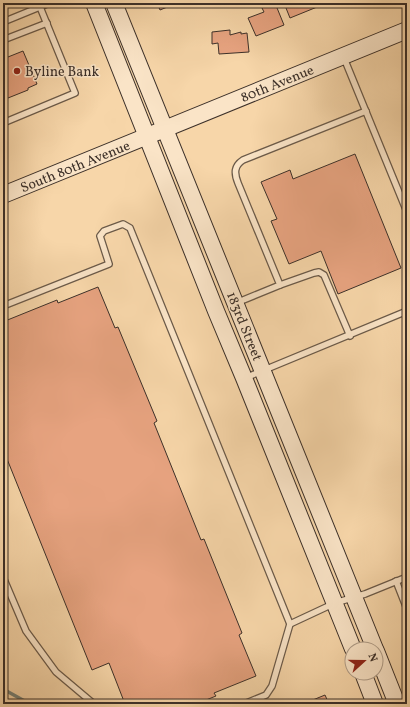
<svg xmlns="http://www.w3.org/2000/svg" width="410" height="707" viewBox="0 0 410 707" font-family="Vollkorn,serif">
<rect width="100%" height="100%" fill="#f7d6a9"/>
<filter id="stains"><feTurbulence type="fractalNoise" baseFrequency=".005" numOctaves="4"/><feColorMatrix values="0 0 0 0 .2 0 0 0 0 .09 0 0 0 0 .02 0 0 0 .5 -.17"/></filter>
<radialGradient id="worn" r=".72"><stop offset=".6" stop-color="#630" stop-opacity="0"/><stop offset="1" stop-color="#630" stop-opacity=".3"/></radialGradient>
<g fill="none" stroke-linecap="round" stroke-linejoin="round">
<polyline stroke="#768278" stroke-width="3.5" points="3,689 30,704"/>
</g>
<g fill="#e7a380" stroke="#3c3029">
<polygon points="157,3 177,3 160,10"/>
<polygon points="273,3 275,3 284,25 256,36 248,18 264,12 262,8"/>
<polygon points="284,3 321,3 322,5 290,18"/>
<polygon points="331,3 342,3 333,7"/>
<polygon points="230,30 230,35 241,32 241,34 247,33 249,52 219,54 218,43 212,44 212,32"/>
<polygon points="23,51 37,84 28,88 28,90 3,100 3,59"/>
<polygon points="355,154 401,268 338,294 321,251 289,264 271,221 277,219 261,182 290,170 293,179"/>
<polygon points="98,287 115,328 118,327 157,421 154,423 201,540 204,539 242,633 239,635 256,676 214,693 216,696 196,704 125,704 109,663 92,670 3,449 3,329 7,327 5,321 57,300 58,303"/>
<polygon points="325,695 329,704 303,704"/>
</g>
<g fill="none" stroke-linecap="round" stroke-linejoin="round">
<defs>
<g id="lane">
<polyline points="3,22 47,4"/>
<polyline points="3,40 47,23"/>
<polyline points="344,58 407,212"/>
<polyline points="3,123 75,93 40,7"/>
<polyline points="280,285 314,273 319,272 324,275 350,336"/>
<path d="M 236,303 L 280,285 L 238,183 C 234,173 234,166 243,160 L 366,111"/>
<polyline points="3,306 109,264 100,236 104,231 123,224 130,228 290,624"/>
<polyline points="245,378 407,311"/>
<polyline points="3,577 26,631 56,672 94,704"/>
<polyline points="396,581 407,609"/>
<polyline points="244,704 266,695 272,686 290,624 335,603 365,594 407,577"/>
</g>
<g id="secondary">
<polyline points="94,3 216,311 244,378 353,649"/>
<polyline points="114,3 375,649"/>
<polyline points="3,195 407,30"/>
<polyline points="376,651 397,704"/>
<polyline points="363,673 375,704"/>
</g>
</defs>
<use href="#lane" stroke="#6b5a49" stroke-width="8"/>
<use href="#secondary" stroke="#3c3029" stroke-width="18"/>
<use href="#lane" stroke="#fae4c7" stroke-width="5.5"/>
<use href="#secondary" stroke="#fae4c7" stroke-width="16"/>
</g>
<circle fill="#8f2418" stroke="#fae4c7" stroke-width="1.5" cx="17" cy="71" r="4"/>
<g text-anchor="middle" stroke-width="3" stroke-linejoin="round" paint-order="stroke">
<g font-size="14" fill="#3c3029" stroke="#fae4c7" text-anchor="start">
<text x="25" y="76">Byline Bank</text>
</g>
<g font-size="14" fill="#3c3029" stroke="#fae4c7">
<text transform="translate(277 83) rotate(-22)" y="5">80th Avenue</text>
<text transform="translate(75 166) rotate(-22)" y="5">South 80th Avenue</text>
<text transform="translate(245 326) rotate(68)" y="5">183rd Street</text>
</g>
</g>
<rect width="410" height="707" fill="none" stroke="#f7d6a9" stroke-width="16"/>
<rect x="4" y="4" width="402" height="699" fill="none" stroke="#3c3029" stroke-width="2"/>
<rect x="8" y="8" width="394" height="691" fill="none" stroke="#3c3029"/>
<g transform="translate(364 661) rotate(69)"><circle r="19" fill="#fae4c7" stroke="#ae9c88"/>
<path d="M0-3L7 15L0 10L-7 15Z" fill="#8f2418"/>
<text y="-6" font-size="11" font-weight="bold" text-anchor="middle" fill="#3c3029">N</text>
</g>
<rect width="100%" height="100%" filter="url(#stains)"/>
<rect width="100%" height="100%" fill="url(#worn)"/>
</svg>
